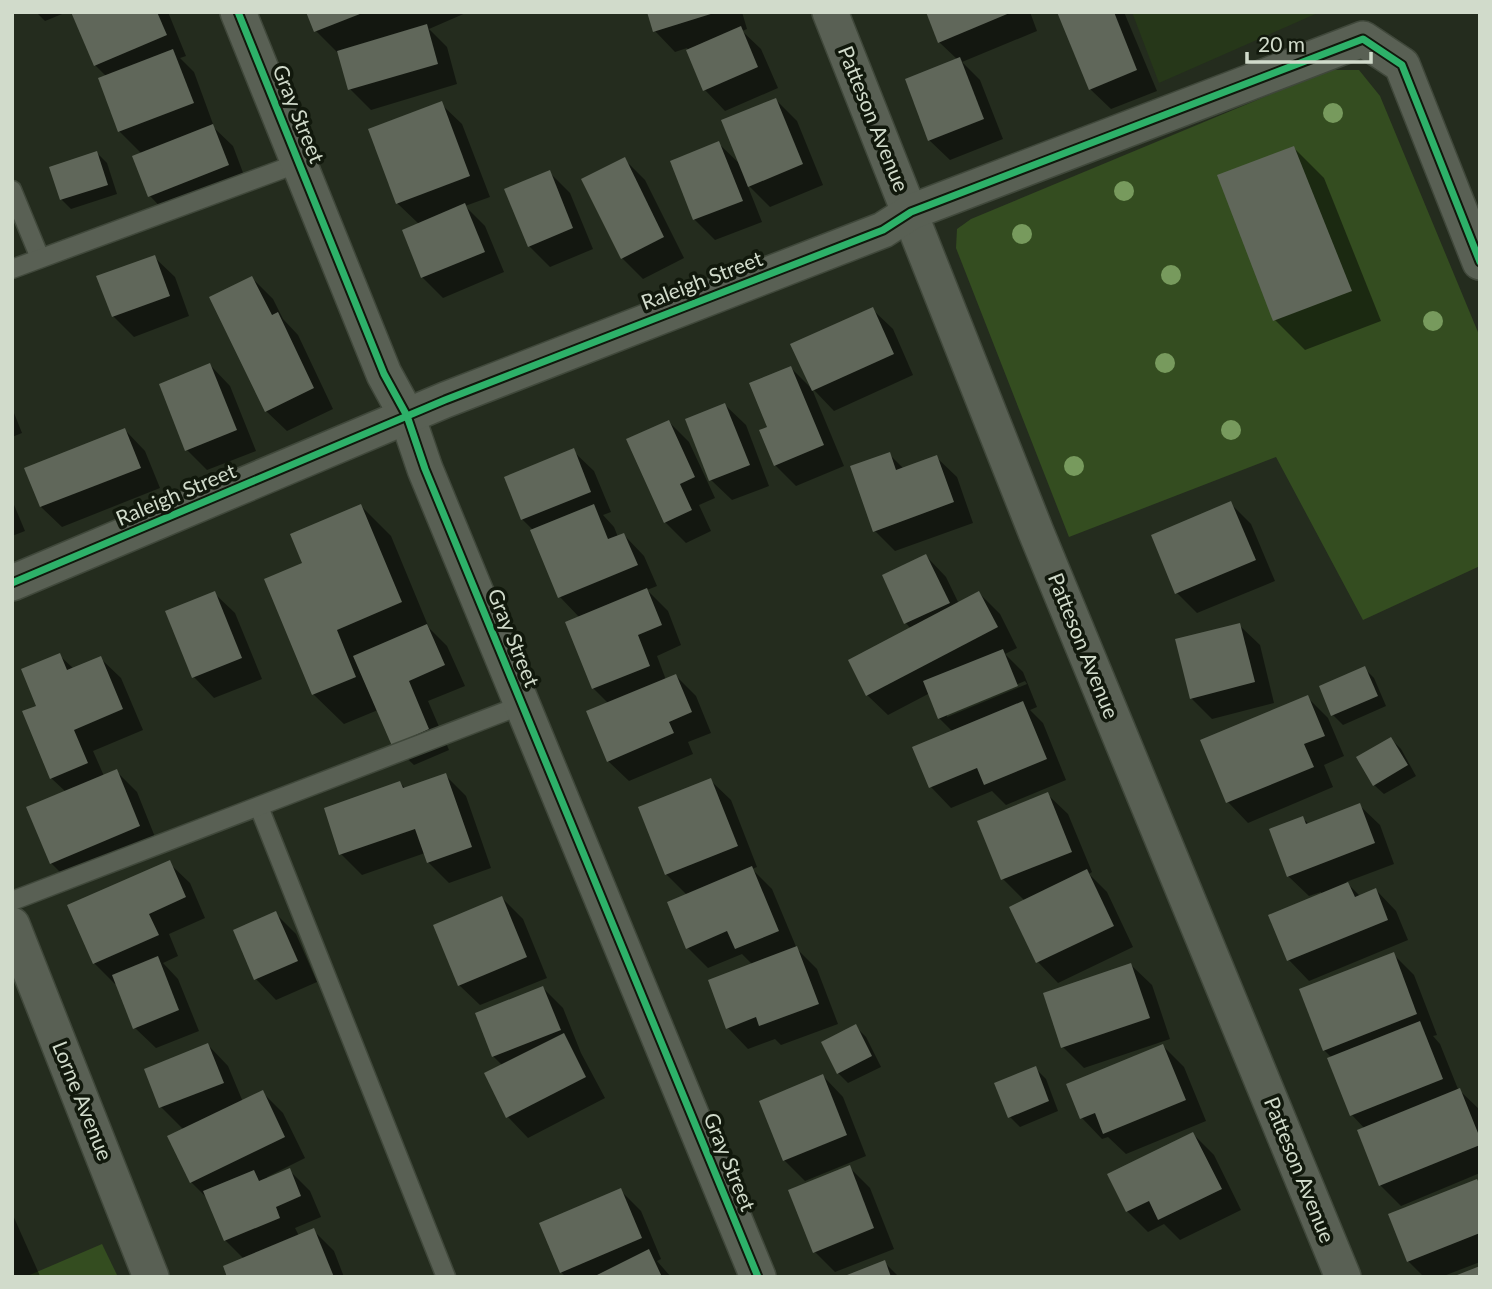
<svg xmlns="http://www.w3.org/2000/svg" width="1492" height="1289" viewBox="0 0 1492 1289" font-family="Lato,sans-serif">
<rect width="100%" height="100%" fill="#242c1e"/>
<polygon fill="#263719" points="1132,12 1320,12 1159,83"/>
<g fill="#344d20">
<polygon points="1329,70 1359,70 1380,96 1480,337 1480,566 1363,620 1276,457 1069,537 956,248 957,229 971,219"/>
<polygon points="102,1244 118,1277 25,1277"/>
</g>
<g fill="#0007" fill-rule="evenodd">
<polygon points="36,12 67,12 45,21"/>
<polygon points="72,12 168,12 186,56 180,58 194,72 213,124 211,125 233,146 248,186 170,217 150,196 142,154 119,131 106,76 95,65"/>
<polygon points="308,12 468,12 429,29 447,47 457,84 371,110 350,89 341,56 316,31"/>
<polygon points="649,12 742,12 747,29 742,31 761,49 778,88 725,111 705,90 687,48 675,52 655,31"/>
<polygon points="927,12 1030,12 1037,31 962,62 980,80 1003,139 950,160 929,140 958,60 939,42"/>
<polygon points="1059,12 1124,12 1157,91 1111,109 1090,89"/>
<polygon points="776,100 797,121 823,185 770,207 747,184 762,222 715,240 694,219 718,143 742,166"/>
<polygon points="441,104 462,124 490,197 465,206 485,226 504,272 443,298 422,277 419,224 398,204 370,130"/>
<polygon points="1294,148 1324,178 1381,321 1305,350 1275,320"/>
<polygon points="97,153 107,163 117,194 71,209 61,199"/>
<polygon points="624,159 645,180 684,258 643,279 622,258"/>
<polygon points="549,172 570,193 593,249 550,267 529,246"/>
<polygon points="154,257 175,277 189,316 134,337 113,316"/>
<polygon points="252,278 273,299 283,319 298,335 333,409 287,431 266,411"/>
<polygon points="872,309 893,329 913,375 834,411 814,390"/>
<polygon points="210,365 230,386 256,451 207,470 187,450"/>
<polygon points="791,368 812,389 844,466 796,486 775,465 769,428"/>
<polygon points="725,405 746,425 769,486 732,500 711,480"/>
<polygon points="12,408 22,433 12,437"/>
<polygon points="669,422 689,442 715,498 699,505 711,531 686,543 665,522"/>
<polygon points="125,430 145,451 160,488 62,527 41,507"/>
<polygon points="573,451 594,471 611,512 603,515 614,527 618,537 624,535 644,556 657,586 647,590 668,611 681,645 657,656 666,680 676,676 696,696 711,733 688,742 693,754 629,781 608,761 609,704 593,688 580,618 560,597 534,531 522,519"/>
<polygon points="889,454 904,469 936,457 957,477 973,523 895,551 875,531"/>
<polygon points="12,500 25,531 12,536"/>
<polygon points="1230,503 1251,524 1275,581 1197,613 1177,593"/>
<polygon points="361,506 391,536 429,628 447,646 465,686 428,701 449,750 414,765 393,745 378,710 344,724 313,694 304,564"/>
<path d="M 926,556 L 946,577 L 959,604 L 979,593 L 1000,614 L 1017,648 L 1005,654 L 1023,672 L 1037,707 L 1030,710 L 1043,723 L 1066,780 L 1006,805 L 992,791 L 951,808 L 931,787 L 953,732 L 939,718 L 930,693 L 888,715 L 867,695 L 911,629 L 906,623 L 884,576 ZM 1025,681 L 1027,684 L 947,717 L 947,713 Z"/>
<polygon points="214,593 235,613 262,679 214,698 194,677"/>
<polygon points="1239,625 1260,645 1274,703 1212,719 1191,698"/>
<polygon points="59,655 74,669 100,658 121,678 143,730 93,751 104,776 116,771 137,792 159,847 72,884 51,863 66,792 51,778 39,707"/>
<polygon points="1364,668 1374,678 1386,706 1343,725 1333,715 1321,686"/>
<polygon points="1307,697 1328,718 1344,756 1324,765 1333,787 1248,823 1228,802"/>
<polygon points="1391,739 1401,749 1416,776 1384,794 1374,785"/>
<polygon points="445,775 466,796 491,868 449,883 428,862 425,853 362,875 341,854 400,783 406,789"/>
<polygon points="710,780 731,800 757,867 752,869 772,889 797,949 817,969 838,1024 781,1045 775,1039 748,1049 728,1028 753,965 742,954 708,968 688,948 687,895 666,874"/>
<polygon points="1047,794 1068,814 1092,872 1089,874 1107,892 1133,947 1058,983 1038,962 1025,901 1003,879"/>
<polygon points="1359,805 1380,825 1394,864 1346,882 1360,896 1376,890 1396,911 1408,940 1309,981 1289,960 1322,895 1321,892 1309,896 1288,876 1302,818 1309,824"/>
<polygon points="169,863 190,883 205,918 169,934 178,956 163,963 178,979 199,1031 156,1048 135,1028 117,983 115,984 94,963"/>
<polygon points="502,898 523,919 547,978 480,1005 459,985"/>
<polygon points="275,913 296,934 317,982 276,1000 256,979 235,931"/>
<polygon points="1393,954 1414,975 1437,1035 1433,1036 1440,1044 1458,1089 1480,1110 1480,1173 1401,1206 1380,1185 1365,1129 1352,1115 1332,1058 1324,1050"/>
<polygon points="1131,965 1152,985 1170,1039 1084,1068 1063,1047"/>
<polygon points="543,988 563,1008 581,1053 605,1098 528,1138 508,1117 486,1074 503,1066 493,1056"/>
<polygon points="856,1027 866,1037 881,1067 848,1083 838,1073"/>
<polygon points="208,1045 228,1066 243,1102 262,1092 283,1113 305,1158 267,1177 268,1179 289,1170 310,1191 321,1217 295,1228 299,1236 313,1230 334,1251 344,1277 229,1277 244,1259 225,1240 208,1199 191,1182 184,1130 161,1107"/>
<polygon points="1163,1046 1184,1067 1206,1121 1126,1154 1108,1137 1102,1139 1082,1118"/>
<polygon points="1036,1069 1046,1079 1058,1111 1020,1127 1010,1117"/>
<polygon points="823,1076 843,1097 866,1156 805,1181 784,1160"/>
<polygon points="1193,1134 1214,1155 1241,1210 1180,1240 1164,1224 1148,1232 1127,1211"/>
<polygon points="849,1167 870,1188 894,1249 835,1272 815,1252"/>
<polygon points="1477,1181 1480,1184 1480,1262 1441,1277 1424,1277 1408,1261"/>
<polygon points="620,1190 641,1211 661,1259 657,1261 671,1277 566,1277 561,1272"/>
<polygon points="12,1213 40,1276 39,1277 12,1277"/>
<polygon points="884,1262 899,1277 846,1277"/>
</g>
<g fill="#60675a">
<polygon points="71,12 157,12 167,35 94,66"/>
<polygon points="306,12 365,12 314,32"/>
<polygon points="647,12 714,12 714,13 653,32"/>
<polygon points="926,12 1012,12 938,43"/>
<polygon points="1057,12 1114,12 1137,70 1089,90"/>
<polygon points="427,24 438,64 348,90 337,51"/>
<polygon points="741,26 758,67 703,91 686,50"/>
<polygon points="173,49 194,103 118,132 98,78"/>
<polygon points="960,57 984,119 928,141 905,79"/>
<polygon points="776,98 803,164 748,187 721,120"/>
<polygon points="442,101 470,176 396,204 368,129"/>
<polygon points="213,124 229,165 148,197 132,156"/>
<polygon points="719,141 743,201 693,220 670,161"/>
<polygon points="1294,146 1352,291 1273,321 1217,175"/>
<polygon points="97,151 108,185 60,200 49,167"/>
<polygon points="625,157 664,237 621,259 581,179"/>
<polygon points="550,170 573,228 528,247 504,189"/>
<polygon points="465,203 485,252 421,278 402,230"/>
<polygon points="155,255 170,296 112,317 96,276"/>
<polygon points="252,276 272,315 278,312 314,388 265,412 209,297"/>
<polygon points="873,307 894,354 812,391 790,344"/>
<polygon points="210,363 237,430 185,451 159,384"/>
<polygon points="791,366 824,445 774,466 759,430 767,427 749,383"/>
<polygon points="725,403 750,465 709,481 685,419"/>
<polygon points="669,420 695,477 680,484 692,510 664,523 626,439"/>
<polygon points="125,428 141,468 40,507 24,468"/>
<polygon points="574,448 591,492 521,520 504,477"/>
<polygon points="890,452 896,470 937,455 954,502 873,532 850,466"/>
<polygon points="1231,501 1256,560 1175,594 1151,535"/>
<polygon points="361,504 402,602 337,630 356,677 312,695 264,579 302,563 290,534"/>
<polygon points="594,504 608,539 624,533 638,565 558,598 530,530"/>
<polygon points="926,554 950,603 904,624 882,575"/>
<polygon points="647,588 662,625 638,635 650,666 592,689 565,622"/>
<polygon points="215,591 242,658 192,678 165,611"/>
<polygon points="979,591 998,627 866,696 848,660"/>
<polygon points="1240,623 1255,682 1190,699 1175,639"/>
<polygon points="427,624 445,665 409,681 429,729 392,746 353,656"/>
<polygon points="1003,649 1018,686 938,719 923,681"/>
<polygon points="60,653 67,670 101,656 123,709 74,730 88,763 50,779 22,711 36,706 21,669"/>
<polygon points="1365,666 1378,696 1331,716 1319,686"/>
<polygon points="676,674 692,712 669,722 674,733 607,762 586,711"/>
<polygon points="1308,695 1325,736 1304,744 1314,767 1226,803 1200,740"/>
<polygon points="1023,701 1047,759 984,785 977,768 929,788 912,747"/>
<polygon points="1391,737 1408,765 1373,786 1356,757"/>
<polygon points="117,769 140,826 50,864 26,807"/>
<polygon points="446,773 472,847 427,863 415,829 339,855 324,808 400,781 403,788"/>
<polygon points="711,778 738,846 665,875 638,807"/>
<polygon points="1048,792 1072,852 1001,880 977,821"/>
<polygon points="1360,803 1375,843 1287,877 1269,829 1303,816 1306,824"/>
<polygon points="170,860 186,897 149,914 159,935 93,964 67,905"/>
<polygon points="752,866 779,931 735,949 727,931 686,949 667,902"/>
<polygon points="1087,869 1114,926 1036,963 1009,907"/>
<polygon points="1348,882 1355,897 1376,888 1388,920 1287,961 1268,915"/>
<polygon points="502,896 527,957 458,986 433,925"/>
<polygon points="276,911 298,961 254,980 233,930"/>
<polygon points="797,946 819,1004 759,1026 756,1017 726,1029 708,980"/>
<polygon points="1394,952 1417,1014 1323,1051 1299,989"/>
<polygon points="158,956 179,1010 133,1029 112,975"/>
<polygon points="1131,963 1150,1018 1061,1048 1043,993"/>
<polygon points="543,986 561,1030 492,1057 475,1013"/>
<polygon points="1420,1021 1443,1079 1350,1116 1327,1058"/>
<polygon points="856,1024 872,1056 837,1074 821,1042"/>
<polygon points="564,1033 586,1077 506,1118 484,1073"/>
<polygon points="208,1043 224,1083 159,1108 144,1069"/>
<polygon points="1163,1044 1186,1100 1103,1134 1095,1113 1080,1119 1066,1084"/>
<polygon points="1036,1066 1049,1101 1008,1118 994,1083"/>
<polygon points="823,1074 847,1135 783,1161 759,1101"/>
<polygon points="1460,1088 1480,1138 1480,1145 1379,1186 1357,1130"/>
<polygon points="263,1090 285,1137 190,1183 167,1136"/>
<polygon points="1193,1132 1222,1189 1158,1220 1149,1201 1126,1212 1107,1174"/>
<polygon points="850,1165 874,1228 813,1253 788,1190"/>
<polygon points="290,1168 301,1196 276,1207 280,1218 224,1241 203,1191 254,1170 259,1181"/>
<polygon points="1477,1179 1480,1185 1480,1233 1407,1262 1388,1214"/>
<polygon points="621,1188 642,1238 560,1273 539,1223"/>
<polygon points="314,1228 334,1277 227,1277 223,1266"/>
<polygon points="649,1249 662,1277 593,1277"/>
<polygon points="885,1260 891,1277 842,1277"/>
<polygon points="1480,1266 1480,1277 1452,1277"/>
</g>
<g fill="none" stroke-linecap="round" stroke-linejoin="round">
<defs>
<g id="service">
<polyline points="12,190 40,258"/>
<polyline points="12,269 299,163"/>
<polyline points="259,807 446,1277"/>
<polyline points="12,901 522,705"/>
</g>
<g id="minor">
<polyline points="238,12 384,374 407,416 425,469 758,1277"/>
<polyline points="830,12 1036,532 1343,1277"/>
<polyline points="12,583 445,400 883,230 911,212 1363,39 1402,65 1480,262"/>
<polyline points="12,925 151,1277"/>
</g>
</defs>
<use href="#service" stroke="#40483b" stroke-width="21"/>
<use href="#minor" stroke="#40483b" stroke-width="38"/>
<use href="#service" stroke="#596054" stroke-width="18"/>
<use href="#minor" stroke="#596054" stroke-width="35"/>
<defs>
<g id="cycleway">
<polyline points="238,12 384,374 407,416 425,469 758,1277"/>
<polyline points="12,583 445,400 883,230 911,212 1363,39 1402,65 1480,262"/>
</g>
</defs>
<use href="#cycleway" stroke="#11180c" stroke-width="11"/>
<use href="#cycleway" stroke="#2db169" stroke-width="7"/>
</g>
<g fill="#779a5d">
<circle cx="1333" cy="113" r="10"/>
<circle cx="1124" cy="191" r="10"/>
<circle cx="1022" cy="234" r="10"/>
<circle cx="1171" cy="275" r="10"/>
<circle cx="1433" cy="321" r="10"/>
<circle cx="1165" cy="363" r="10"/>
<circle cx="1231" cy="430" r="10"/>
<circle cx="1074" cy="466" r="10"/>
</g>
<g text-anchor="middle" stroke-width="7" stroke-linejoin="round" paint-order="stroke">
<g font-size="21" fill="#d1dbcb" stroke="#11180c">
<text transform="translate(298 114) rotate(68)" y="7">Gray Street</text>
<text transform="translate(873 119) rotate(68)" y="7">Patteson Avenue</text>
<text transform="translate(702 281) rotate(-21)" y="7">Raleigh Street</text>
<text transform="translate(176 495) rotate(-23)" y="7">Raleigh Street</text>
<text transform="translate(513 638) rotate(68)" y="7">Gray Street</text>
<text transform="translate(1083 646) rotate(68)" y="7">Patteson Avenue</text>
<text transform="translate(82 1101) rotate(68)" y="7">Lorne Avenue</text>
<text transform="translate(729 1162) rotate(68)" y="7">Gray Street</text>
<text transform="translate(1299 1170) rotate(68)" y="7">Patteson Avenue</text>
</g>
</g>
<rect width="1492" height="1289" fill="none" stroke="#d1dbcb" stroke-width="28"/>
<path d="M1247 52v10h124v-10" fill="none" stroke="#d1dbcb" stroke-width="3.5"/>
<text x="1258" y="52" font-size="21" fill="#d1dbcb" stroke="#11180c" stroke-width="5" paint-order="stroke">20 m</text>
</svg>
